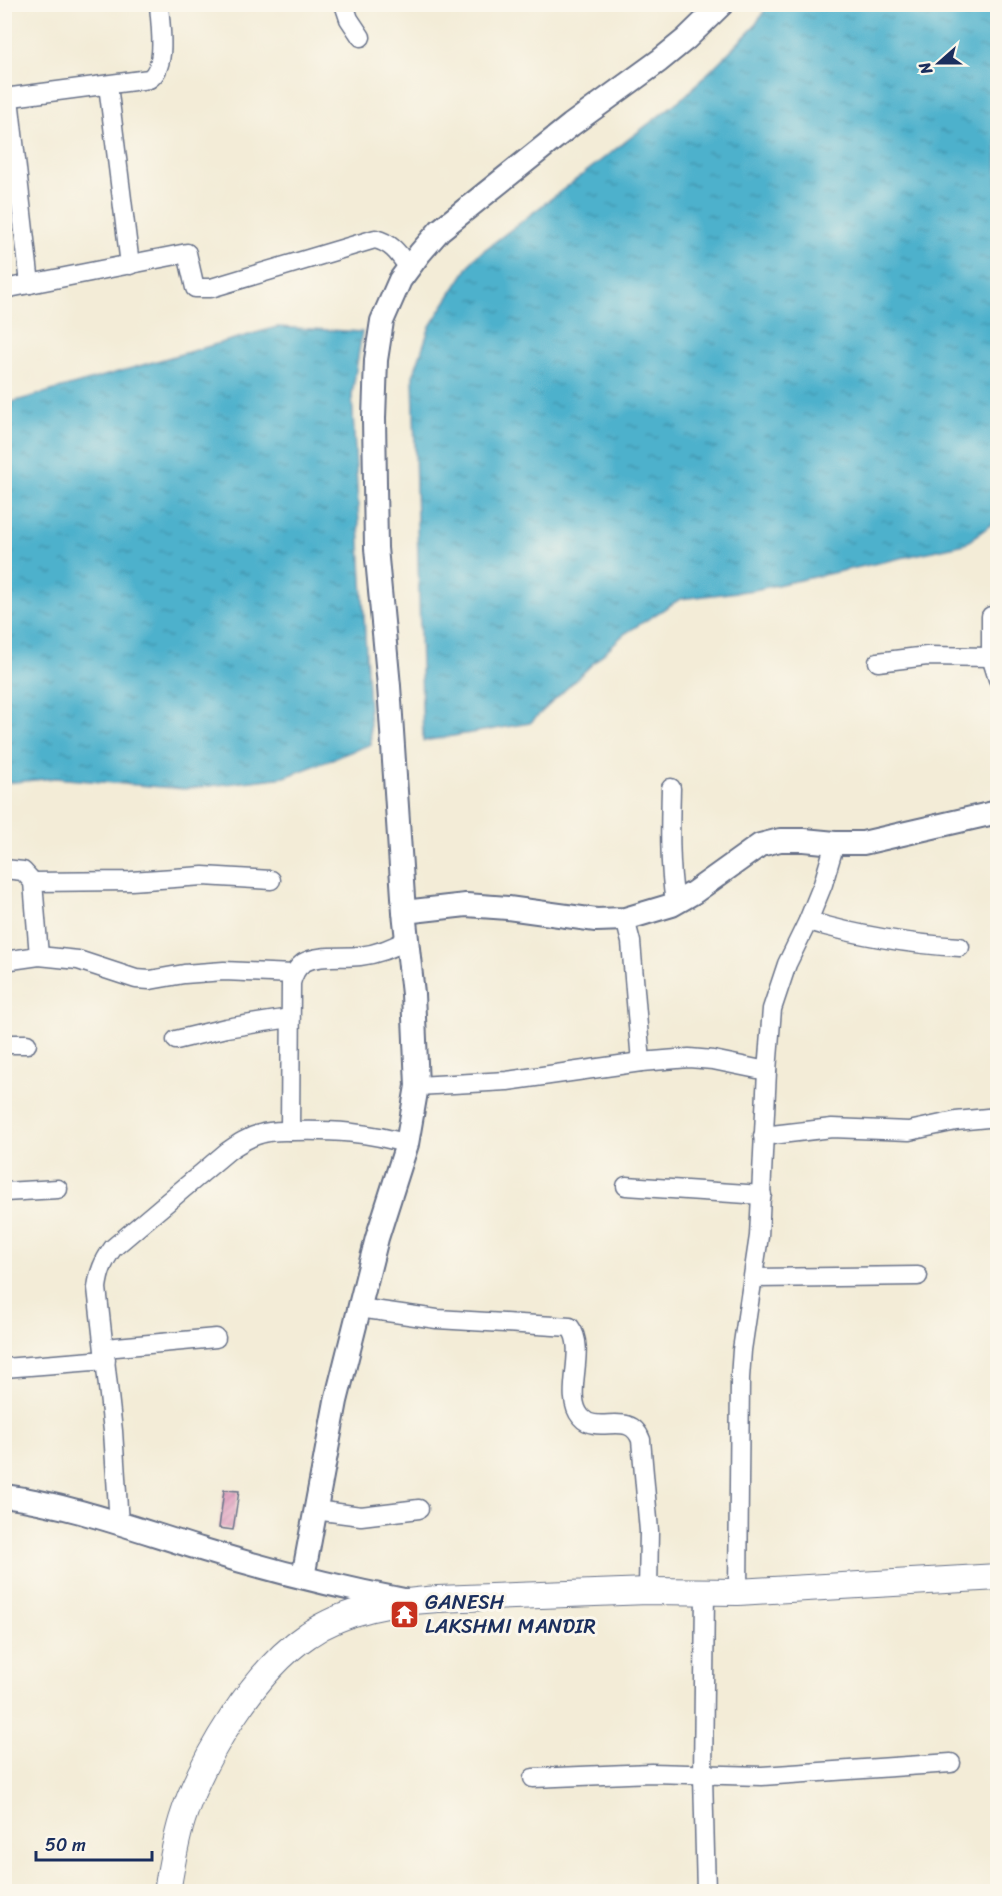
<svg xmlns="http://www.w3.org/2000/svg" width="1002" height="1896" viewBox="0 0 1002 1896" font-family="Sriracha,sans-serif">
<defs>
<pattern id="water-ripples" width="26" height="14" patternUnits="userSpaceOnUse" patternTransform="scale(1.5)"><rect width="26" height="14" fill="#4db1cc"/><path d="M2 4q2-2 4 0t4 0M15 11q2-2 4 0t4 0" fill="none" stroke="#3f90a9"/></pattern>
<pattern id="building-hatch" width="6" height="6" patternUnits="userSpaceOnUse" patternTransform="scale(1.5)"><rect width="6" height="6" fill="#de98bb"/><path d="M-1 1l2-2M0 6l6-6M5 7l2-2" fill="none" stroke="#b37c9b"/></pattern>
</defs>
<rect width="100%" height="100%" fill="#fbf7ec"/>
<filter id="ink" filterUnits="userSpaceOnUse"><feTurbulence type="fractalNoise" baseFrequency=".0167" numOctaves="2"/><feDisplacementMap in="SourceGraphic" scale="12" xChannelSelector="R" yChannelSelector="G"/><feConvolveMatrix kernelMatrix="1 2 1 2 8 2 1 2 1" color-interpolation-filters="sRGB"/></filter>
<filter id="wash" filterUnits="userSpaceOnUse"><feTurbulence type="fractalNoise" baseFrequency=".008" numOctaves="4" result="noise"/><feDisplacementMap in="SourceGraphic" scale="24" xChannelSelector="R" yChannelSelector="G"/><feGaussianBlur stdDeviation="1.35" result="paint"/><feColorMatrix in="noise" values="0 0 0 0 0 0 0 0 0 0 0 0 0 0 0 0 0 1.4 0 .05"/><feComposite in="paint" operator="in"/></filter>
<g filter="url(#wash)">
<rect width="100%" height="100%" fill="#f3ecd7"/>
<g fill="url(#water-ripples)" stroke="#347095" stroke-width="1.5">
<polygon points="768,5 997,5 997,520 965,544 754,590 680,599 624,634 530,723 423,741 413,376 430,326 474,258 686,95 754,27"/>
<polygon points="277,327 362,332 352,395 371,744 285,777 184,789 55,778 5,783 5,404"/>
</g>
<g id="blocks">
<polygon fill="url(#building-hatch)" points="224,1490 239,1491 233,1530 219,1528"/>
</g>
</g>
<g filter="url(#ink)">
<use href="#blocks" fill-opacity="0" stroke="#677188" stroke-width="1.5"/>
<g fill="none" stroke-linecap="round" stroke-linejoin="round">
<defs>
<g id="minor">
<polyline points="344,4 349,19 361,37"/>
<polyline points="108,85 130,265"/>
<path d="M 4,98 L 149,79 C 168,67 160,25 159,4"/>
<polyline points="9,98 30,284"/>
<path d="M 4,289 L 187,253 L 195,288 L 211,288 L 375,239 C 392,243 399,254 409,268"/>
<polyline points="991,616 991,657 998,679"/>
<polyline points="878,662 927,656 991,657"/>
<path d="M 671,788 C 670,827 669,864 675,902"/>
<polyline points="4,869 23,871 33,882 39,956"/>
<polyline points="33,882 131,881 203,876 271,880"/>
<polyline points="625,919 631,942 641,1062"/>
<path d="M 808,921 C 859,936 908,944 960,947"/>
<polyline points="4,961 39,956 78,960 136,979 150,980 184,974 224,971 294,974"/>
<polyline points="176,1040 226,1028 290,1018"/>
<polyline points="4,1044 27,1044"/>
<polyline points="417,1086 507,1081 641,1062 689,1058 713,1060 767,1071"/>
<path d="M 290,1131 L 291,983 C 293,975 296,968 303,963 C 318,954 342,958 360,956 C 377,954 393,948 408,939"/>
<polyline points="763,1136 832,1128 909,1131 956,1121 998,1117"/>
<polyline points="626,1186 762,1195"/>
<polyline points="4,1192 58,1189"/>
<polyline points="754,1278 918,1276"/>
<path d="M 359,1308 L 437,1319 L 570,1327 C 588,1350 562,1395 581,1417 C 597,1436 630,1409 641,1440 L 649,1531 L 648,1591"/>
<polyline points="105,1348 216,1338"/>
<polyline points="4,1368 106,1360"/>
<polyline points="315,1510 361,1516 419,1509"/>
<path d="M 119,1524 L 113,1431 L 97,1288 C 99,1272 103,1262 113,1248 L 228,1151 C 238,1144 248,1137 260,1134 C 271,1130 282,1131 293,1131 C 332,1130 369,1132 407,1144"/>
<polyline points="705,1592 703,1776 706,1892"/>
<polyline points="738,1592 740,1378 742,1350 759,1236 767,1071 772,1009 787,964 808,921 823,884 835,843"/>
<polyline points="533,1778 651,1773 762,1776 951,1763"/>
</g>
<g id="tertiary">
<polyline points="404,912 466,905 508,908 596,920 625,919 672,905 693,893 760,845 780,840 804,840 835,843 863,843 998,812"/>
<path d="M 4,1496 C 72,1505 138,1530 204,1550 C 269,1570 337,1587 404,1600"/>
<polyline points="303,1577 336,1401 377,1238 407,1144 417,1086 413,994 404,912 389,686 376,548 374,418 376,360 382,321 400,280 420,253 440,230 571,125 659,61 686,39 722,4"/>
</g>
<path id="secondary" d="M 167,1892 C 171,1868 175,1843 182,1820 C 201,1759 254,1671 308,1635 C 345,1609 394,1602 438,1599 L 648,1591 L 738,1592 L 998,1577"/>
</defs>
<use href="#minor" stroke="#677188" stroke-width="21"/>
<use href="#tertiary" stroke="#677188" stroke-width="26"/>
<use href="#secondary" stroke="#677188" stroke-width="28"/>
<use href="#minor" stroke="#fff" stroke-width="18"/>
<use href="#tertiary" stroke="#fff" stroke-width="22"/>
<use href="#secondary" stroke="#fff" stroke-width="26"/>
</g>
</g>
<defs>
<symbol id="temple-square" viewBox="-11 -11 22 22"><rect x="-9" y="-9" width="18" height="18" rx="4" fill="#c8321e" stroke="#fbf7ec"/><path d="M0-6L5-2H3V0L6.5 2.5H4V6H1.5V3h-3V6H-4V2.5H-6.5L-3 0V-2H-5Z" fill="#fff"/></symbol>
</defs>
<g fill-rule="evenodd">
<use href="#temple-square" x="388" y="1598" width="33" height="33"/>
</g>
<g text-anchor="middle" stroke-width="6" stroke-linejoin="round" paint-order="stroke">
<g font-size="21" fill="#1b2f5e" stroke="#fbf7ec" text-anchor="start">
<text x="425" y="1609">GANESH<tspan x="425" dy="24">LAKSHMI MANDIR</tspan></text>
</g>
</g>
<rect width="1002" height="1896" fill="none" stroke="#fbf7ec" stroke-width="24"/>
<g transform="translate(939 63) rotate(249)" stroke="#fbf7ec" stroke-width="4.5" paint-order="stroke">
<path d="M0-4.5L10 22L0 15L-10 22Z" fill="#1b2f5e"/>
<text y="-9" font-size="16" font-weight="bold" text-anchor="middle" fill="#1b2f5e">N</text>
</g>
<path d="M36 1851v9h116v-9" fill="none" stroke="#1b2f5e" stroke-width="3"/>
<text x="45" y="1851" font-size="18" fill="#1b2f5e" stroke="#fbf7ec" stroke-width="4.5" paint-order="stroke">50 m</text>
</svg>
